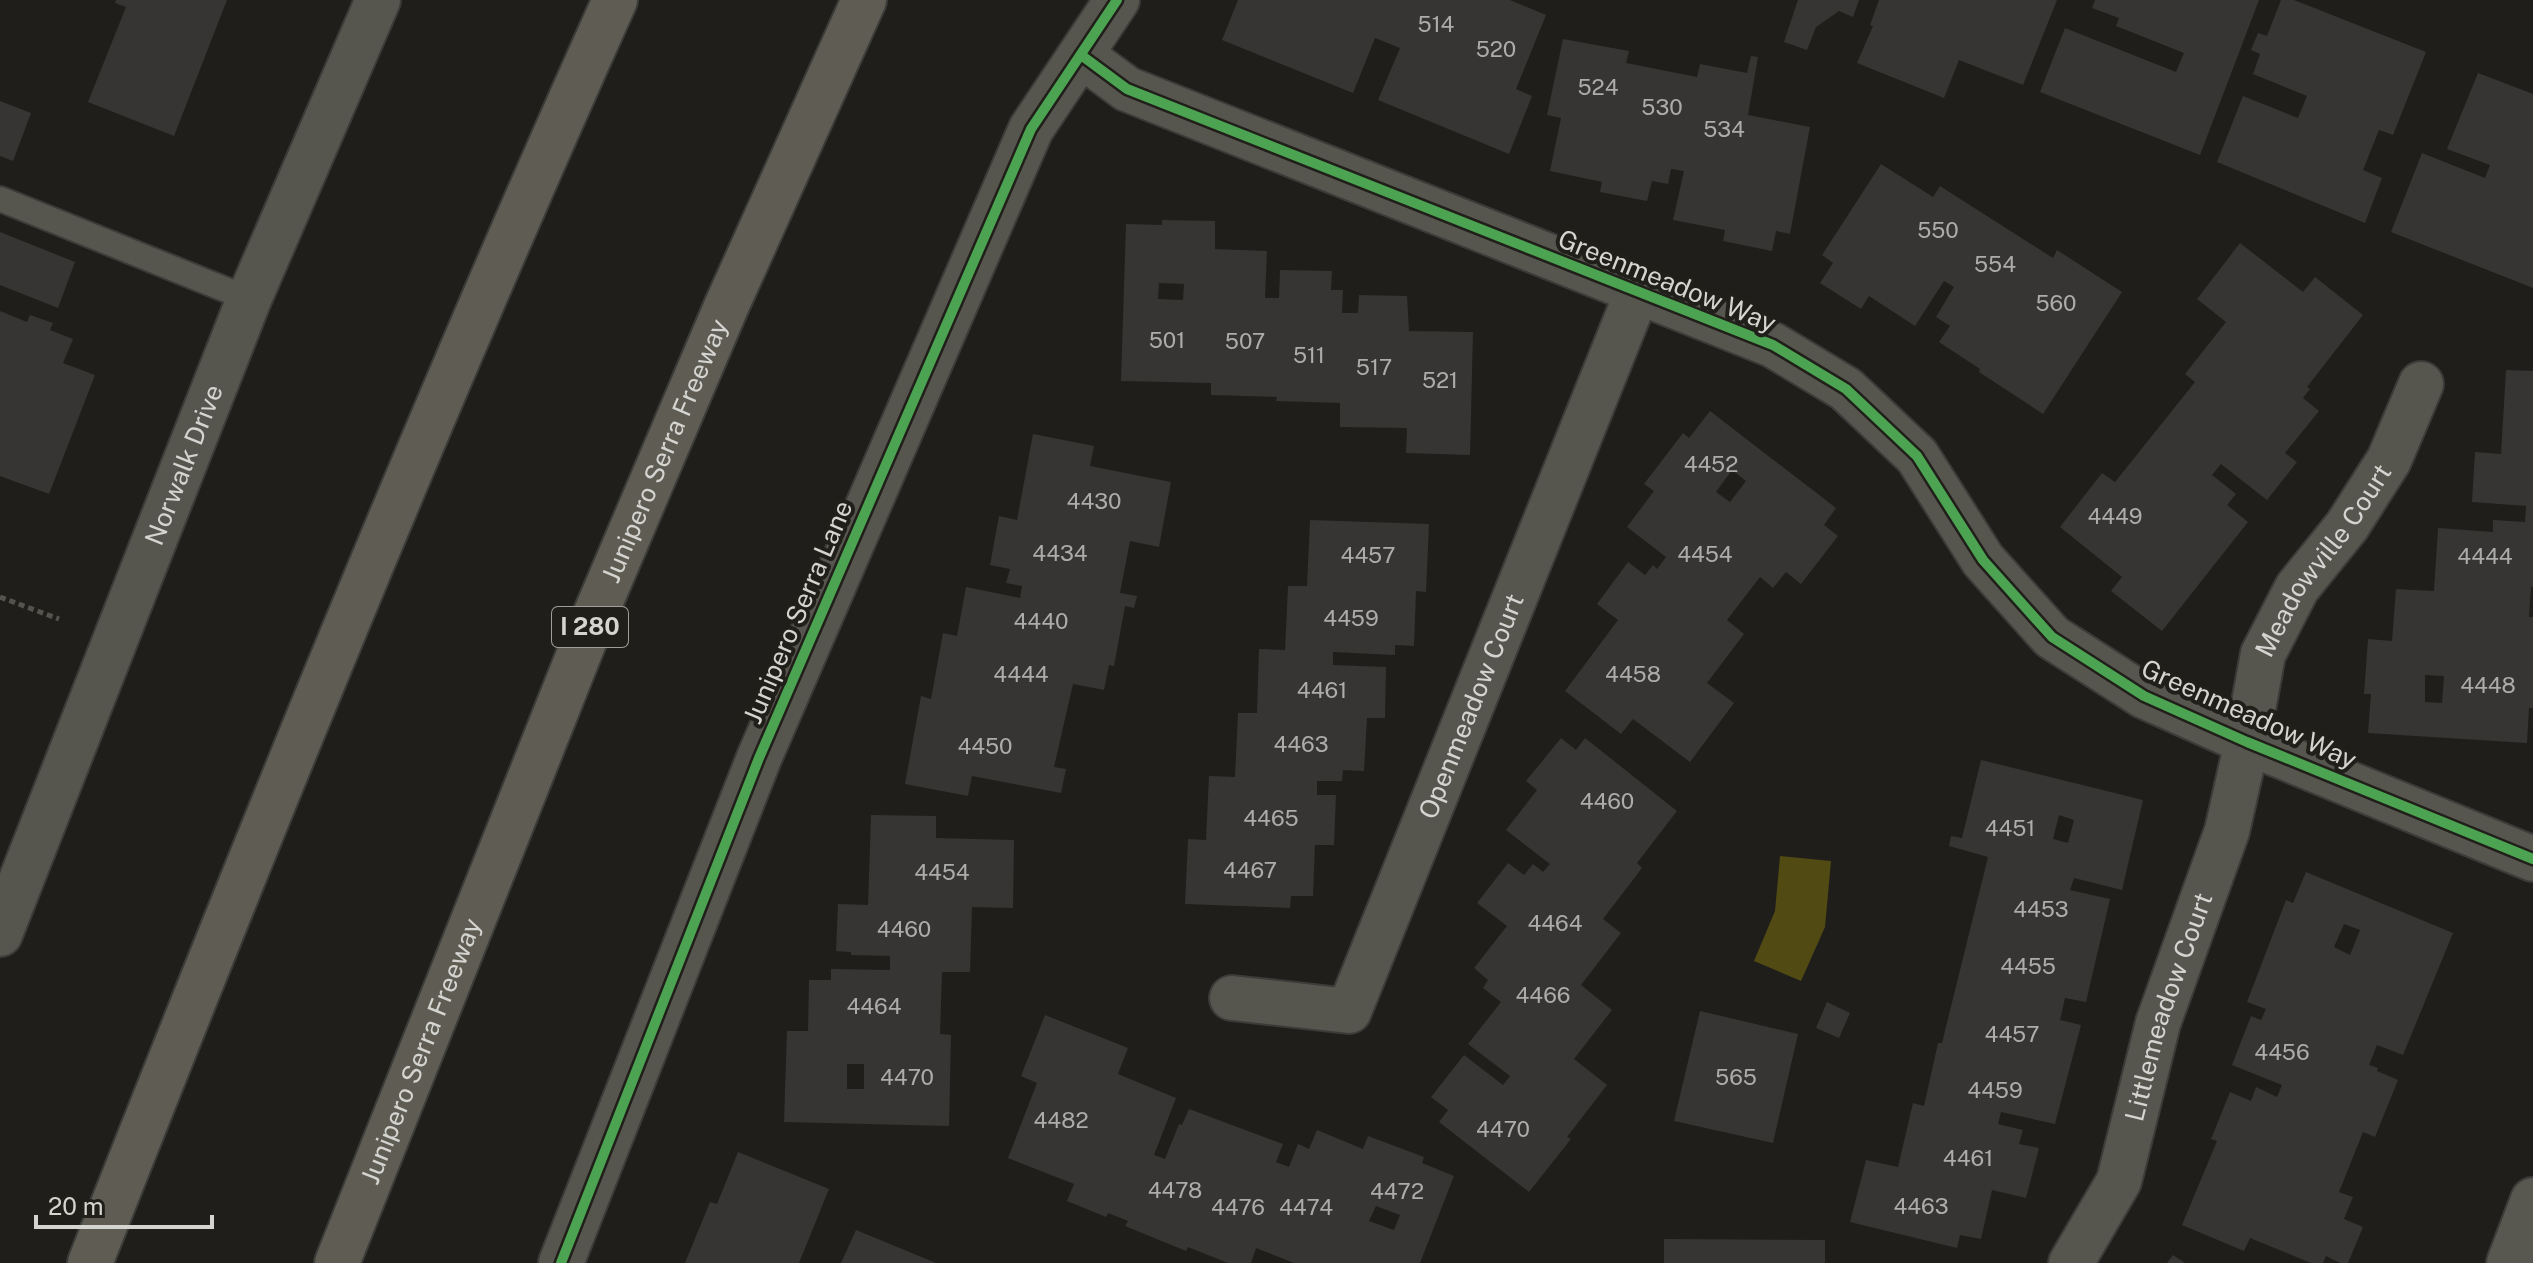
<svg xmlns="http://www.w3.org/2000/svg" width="2533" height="1263" viewBox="0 0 2533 1263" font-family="'Public Sans',sans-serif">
<rect width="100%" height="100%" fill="#1f1e1b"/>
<polygon fill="#524a13" points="1780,856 1831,861 1825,927 1801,981 1754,961 1775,911"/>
<g fill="#363533" fill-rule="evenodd">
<polygon points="116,0 227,0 174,136 88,102 126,7 115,3"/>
<polygon points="1238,0 1510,0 1546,15 1516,89 1532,96 1509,154 1378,100 1400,48 1375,38 1353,93 1222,40"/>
<polygon points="1798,0 1859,0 1853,17 1839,11 1816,27 1807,50 1784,42"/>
<polygon points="1879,0 2057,0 2023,85 1959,60 1944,98 1857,63 1873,26 1870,25"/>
<polygon points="2095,0 2259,0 2200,155 2040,92 2065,28 2176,72 2184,53 2116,26 2119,18 2092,8"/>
<polygon points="2281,0 2294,0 2426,52 2393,135 2379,130 2363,170 2382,178 2365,223 2217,162 2243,96 2298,118 2307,96 2253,74 2260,54 2251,50 2258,33 2267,36"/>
<polygon points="1563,39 1629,51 1626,63 1697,77 1700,64 1747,73 1751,56 1758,57 1748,115 1810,127 1790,234 1776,231 1772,251 1723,241 1725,230 1673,220 1684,171 1671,169 1668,184 1652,181 1647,201 1600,192 1602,182 1550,171 1561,118 1547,115"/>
<polygon points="2478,73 2533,94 2533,288 2391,232 2422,153 2485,178 2490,165 2447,149"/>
<polygon points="0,101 31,113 13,161 0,156"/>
<polygon points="1881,164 1933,197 1940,186 2053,258 2057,250 2122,292 2043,414 1979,372 1980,369 1939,342 1950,326 1936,317 1954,287 1944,281 1915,326 1869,296 1861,309 1820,283 1833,263 1822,255"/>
<path d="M 1162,220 L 1215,221 L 1215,249 L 1267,251 L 1265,298 L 1279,298 L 1280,270 L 1332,271 L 1331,290 L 1343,290 L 1342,313 L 1358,313 L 1359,295 L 1407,296 L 1409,331 L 1473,332 L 1470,455 L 1406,453 L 1407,428 L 1340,427 L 1340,403 L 1276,401 L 1277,397 L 1211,395 L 1211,383 L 1121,381 L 1126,224 L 1162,225 ZM 1159,283 L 1184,284 L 1183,300 L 1158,299 Z"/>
<polygon points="0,232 75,262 58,308 0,285"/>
<polygon points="2240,243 2303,292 2315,277 2363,315 2307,387 2310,389 2303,398 2319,411 2285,453 2297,462 2267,500 2221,464 2212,475 2236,494 2227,505 2248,522 2162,631 2111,591 2122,577 2060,527 2102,473 2115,482 2195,382 2185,374 2226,322 2197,299"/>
<polygon points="0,311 27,322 30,315 53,323 50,330 73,339 63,363 95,375 49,494 0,476"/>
<path d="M 2506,370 L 2533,371 L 2533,587 L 2531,587 L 2529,617 L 2533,617 L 2533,708 L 2529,708 L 2527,743 L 2368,733 L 2371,694 L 2364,694 L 2368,639 L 2392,641 L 2396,589 L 2434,591 L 2438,528 L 2493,532 L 2493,520 L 2525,522 L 2526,506 L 2472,502 L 2475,452 L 2501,454 ZM 2425,675 L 2444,676 L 2442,703 L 2425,702 Z"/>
<path d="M 1710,411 L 1836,508 L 1824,525 L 1838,536 L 1801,584 L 1786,572 L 1773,588 L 1760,577 L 1727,620 L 1744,634 L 1707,683 L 1734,703 L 1690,762 L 1633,719 L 1621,734 L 1565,691 L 1618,620 L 1597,604 L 1628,562 L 1645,575 L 1653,565 L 1657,569 L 1666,557 L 1627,527 L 1654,491 L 1644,484 L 1683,433 L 1689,438 ZM 1732,470 L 1746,481 L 1730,502 L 1716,492 Z"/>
<polygon points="1033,434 1094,446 1090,466 1171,482 1159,547 1130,541 1120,593 1137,596 1134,608 1125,606 1114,666 1109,665 1104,690 1073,684 1054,767 1066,769 1061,793 972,776 968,796 905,784 921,696 931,699 943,633 957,636 966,587 1020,598 1022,586 1006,583 1010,569 990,565 999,516 1017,520"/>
<polygon points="1310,520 1429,524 1426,592 1416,591 1414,646 1395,645 1395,655 1333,652 1333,665 1386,667 1385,718 1367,718 1364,771 1343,770 1342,781 1317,781 1317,795 1336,795 1334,845 1315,845 1313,896 1291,896 1290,908 1185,904 1188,839 1206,840 1209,776 1235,777 1238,713 1257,713 1259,649 1285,650 1288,586 1307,586"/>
<polygon points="1561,738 1576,750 1585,738 1677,811 1637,863 1642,868 1603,919 1621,933 1581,985 1612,1010 1574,1059 1607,1085 1567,1137 1571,1139 1529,1192 1439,1122 1448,1110 1431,1097 1464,1055 1503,1085 1510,1076 1468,1044 1501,1002 1483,988 1488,980 1474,968 1507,926 1477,903 1508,863 1524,875 1533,864 1543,872 1550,864 1506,830 1537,790 1526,781"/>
<path d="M 1981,760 L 2143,800 L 2122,890 L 2074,878 L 2070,890 L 2110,899 L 2086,1002 L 2065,998 L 2063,1007 L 2060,1020 L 2081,1025 L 2055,1124 L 2001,1112 L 1998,1124 L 2023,1130 L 2019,1144 L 2039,1148 L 2026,1198 L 1992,1190 L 1981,1239 L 1960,1235 L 1957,1248 L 1850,1222 L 1866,1160 L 1898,1167 L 1913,1103 L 1924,1106 L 1938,1043 L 1942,1043 L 1988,857 L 1949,846 L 1951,836 L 1962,838 ZM 2059,815 L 2074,820 L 2068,843 L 2053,839 Z"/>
<path d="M 871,815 L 936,816 L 936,838 L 1014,840 L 1013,908 L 972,907 L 970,972 L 942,972 L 940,1034 L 951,1035 L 949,1126 L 784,1122 L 787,1031 L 808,1031 L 809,980 L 831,980 L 831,969 L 890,970 L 890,956 L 851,955 L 851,952 L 836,951 L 838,904 L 868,905 ZM 847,1064 L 864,1064 L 864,1089 L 847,1089 Z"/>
<path d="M 2306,872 L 2453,933 L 2403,1055 L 2377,1045 L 2369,1065 L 2378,1068 L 2377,1071 L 2398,1080 L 2375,1137 L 2363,1132 L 2339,1192 L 2353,1197 L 2344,1219 L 2363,1227 L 2348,1263 L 2340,1263 L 2326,1256 L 2323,1263 L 2311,1263 L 2250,1238 L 2244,1251 L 2182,1225 L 2217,1141 L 2211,1139 L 2230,1092 L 2251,1101 L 2256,1087 L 2277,1097 L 2282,1085 L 2232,1065 L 2251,1016 L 2261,1020 L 2266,1009 L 2247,1002 L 2286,900 L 2293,903 ZM 2344,924 L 2360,930 L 2350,955 L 2334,947 Z"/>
<polygon points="1827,1002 1850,1013 1839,1038 1816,1028"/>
<polygon points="1700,1011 1798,1034 1773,1143 1674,1121"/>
<path d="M 1045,1015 L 1128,1048 L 1118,1074 L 1176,1098 L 1154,1155 L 1165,1159 L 1179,1124 L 1182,1125 L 1189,1109 L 1283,1144 L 1276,1162 L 1289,1167 L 1298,1144 L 1309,1149 L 1317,1130 L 1363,1149 L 1368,1136 L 1424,1157 L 1422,1163 L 1454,1176 L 1420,1263 L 1294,1263 L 1256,1248 L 1251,1263 L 1228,1263 L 1188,1247 L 1186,1251 L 1125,1226 L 1128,1221 L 1108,1213 L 1106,1217 L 1067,1201 L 1074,1184 L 1008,1158 L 1037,1083 L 1021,1076 ZM 1376,1206 L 1400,1215 L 1394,1230 L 1369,1221 Z"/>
<polygon points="738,1152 829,1189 799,1263 685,1263 710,1202 717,1204"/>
<polygon points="856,1230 936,1263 841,1263"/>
<polygon points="1664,1239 1825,1240 1825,1263 1664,1263"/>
<polygon points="2173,1255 2185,1263 2167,1263"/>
</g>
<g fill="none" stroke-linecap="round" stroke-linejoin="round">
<defs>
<polyline id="service" points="0,199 249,299"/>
<g id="minor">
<polyline points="1081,55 1127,89 1773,345 1846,389 1917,456 1983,560 2052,637 2144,696 2247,742 2533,859"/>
<path id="s1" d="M 0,934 L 249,299 L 378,0"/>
<path id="s2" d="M 1232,998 L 1349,1011 L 1637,293"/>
<polyline points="561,1263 759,758 1031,129 1117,0"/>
<path id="s3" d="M 2071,1263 L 2119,1181 L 2158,1023 L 2227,831 L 2247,742 L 2263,654 L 2297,588 L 2347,526 L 2389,460 L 2421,384"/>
</g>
<polyline id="secondary" points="2509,1263 2533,1200"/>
<g id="motorway">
<path d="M 90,1263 C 257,839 428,416 615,0"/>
<path id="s4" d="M 337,1263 L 587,634 L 726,307 L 864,0"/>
</g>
</defs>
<use href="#service" stroke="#3b3b39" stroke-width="28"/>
<use href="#minor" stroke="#3b3b39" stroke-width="48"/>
<use href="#secondary" stroke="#3b3b39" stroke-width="48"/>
<use href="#motorway" stroke="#3b3b39" stroke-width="48"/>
<polyline stroke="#54544f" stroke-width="5" stroke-dasharray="6 4" stroke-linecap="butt" points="0,597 59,619"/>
<use href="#service" stroke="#57564e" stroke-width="24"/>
<use href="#minor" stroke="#57564e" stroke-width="44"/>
<use href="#secondary" stroke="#595850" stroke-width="44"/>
<use href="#motorway" stroke="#5f5d53" stroke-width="44"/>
<defs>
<g id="cycleway">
<polyline points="1081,55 1127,89 1773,345 1846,389 1917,456 1983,560 2052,637 2144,696 2247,742 2533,859"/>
<polyline points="561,1263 759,758 1031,129 1117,0"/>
</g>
</defs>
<use href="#cycleway" stroke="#201f1a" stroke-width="15"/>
<use href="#cycleway" stroke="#4ca352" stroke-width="10"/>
</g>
<g text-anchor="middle" stroke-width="8" stroke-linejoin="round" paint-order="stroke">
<g font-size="22" fill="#acacaa">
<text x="1436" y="32">514</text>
<text x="1496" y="57">520</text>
<text x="1598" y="95">524</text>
<text x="1662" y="115">530</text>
<text x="1724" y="137">534</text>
<text x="1938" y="238">550</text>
<text x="1995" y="272">554</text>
<text x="2056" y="311">560</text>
<text x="1167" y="348">501</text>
<text x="1245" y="349">507</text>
<text x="1309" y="363">511</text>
<text x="1374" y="375">517</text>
<text x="1440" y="388">521</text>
<text x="1711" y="472">4452</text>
<text x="1094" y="509">4430</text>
<text x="2115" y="524">4449</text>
<text x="1060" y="561">4434</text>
<text x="1705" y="562">4454</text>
<text x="1368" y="563">4457</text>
<text x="2485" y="564">4444</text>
<text x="1351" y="626">4459</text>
<text x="1041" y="629">4440</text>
<text x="1021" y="682">4444</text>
<text x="1633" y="682">4458</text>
<text x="2488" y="693">4448</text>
<text x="1322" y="698">4461</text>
<text x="1301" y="752">4463</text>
<text x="985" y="754">4450</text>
<text x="1607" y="809">4460</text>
<text x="1271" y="826">4465</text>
<text x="2010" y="836">4451</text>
<text x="1250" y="878">4467</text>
<text x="942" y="880">4454</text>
<text x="2041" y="917">4453</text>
<text x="1555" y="931">4464</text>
<text x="904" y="937">4460</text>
<text x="2028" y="974">4455</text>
<text x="1543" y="1003">4466</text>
<text x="874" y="1014">4464</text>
<text x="2012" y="1042">4457</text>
<text x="2282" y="1060">4456</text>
<text x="907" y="1085">4470</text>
<text x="1736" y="1085">565</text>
<text x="1995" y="1098">4459</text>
<text x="1061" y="1128">4482</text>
<text x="1503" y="1137">4470</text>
<text x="1968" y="1166">4461</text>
<text x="1175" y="1198">4478</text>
<text x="1397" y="1199">4472</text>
<text x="1921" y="1214">4463</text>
<text x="1238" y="1215">4476</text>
<text x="1306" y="1215">4474</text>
</g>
<rect fill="#201f1a" stroke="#9e9e9a" stroke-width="2" x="552" y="607" width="76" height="40" rx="6"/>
<g font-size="24" font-weight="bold" fill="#d4d4d1">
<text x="590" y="635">I 280</text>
</g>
<g font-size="26" fill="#d4d4d1" stroke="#201f1a">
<text transform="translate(1667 281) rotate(22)" y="9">Greenmeadow Way</text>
<text dy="9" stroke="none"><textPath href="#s4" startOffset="876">Junipero Serra Freeway</textPath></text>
<text dy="9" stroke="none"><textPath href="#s1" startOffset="504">Norwalk Drive</textPath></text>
<text dy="9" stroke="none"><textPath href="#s3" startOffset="754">Meadowville Court</textPath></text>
<text transform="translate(798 612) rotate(-67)" y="9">Junipero Serra Lane</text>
<text dy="9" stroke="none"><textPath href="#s2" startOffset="446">Openmeadow Court</textPath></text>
<text transform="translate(2249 714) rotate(24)" y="9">Greenmeadow Way</text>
<text dy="9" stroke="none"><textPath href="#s3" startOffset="276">Littlemeadow Court</textPath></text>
<text dy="9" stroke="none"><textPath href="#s4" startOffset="228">Junipero Serra Freeway</textPath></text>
</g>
</g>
<path d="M36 1215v12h176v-12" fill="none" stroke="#d4d4d1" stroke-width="4"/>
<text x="48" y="1215" font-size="24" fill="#d4d4d1" stroke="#201f1a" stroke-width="6" paint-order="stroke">20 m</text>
</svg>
